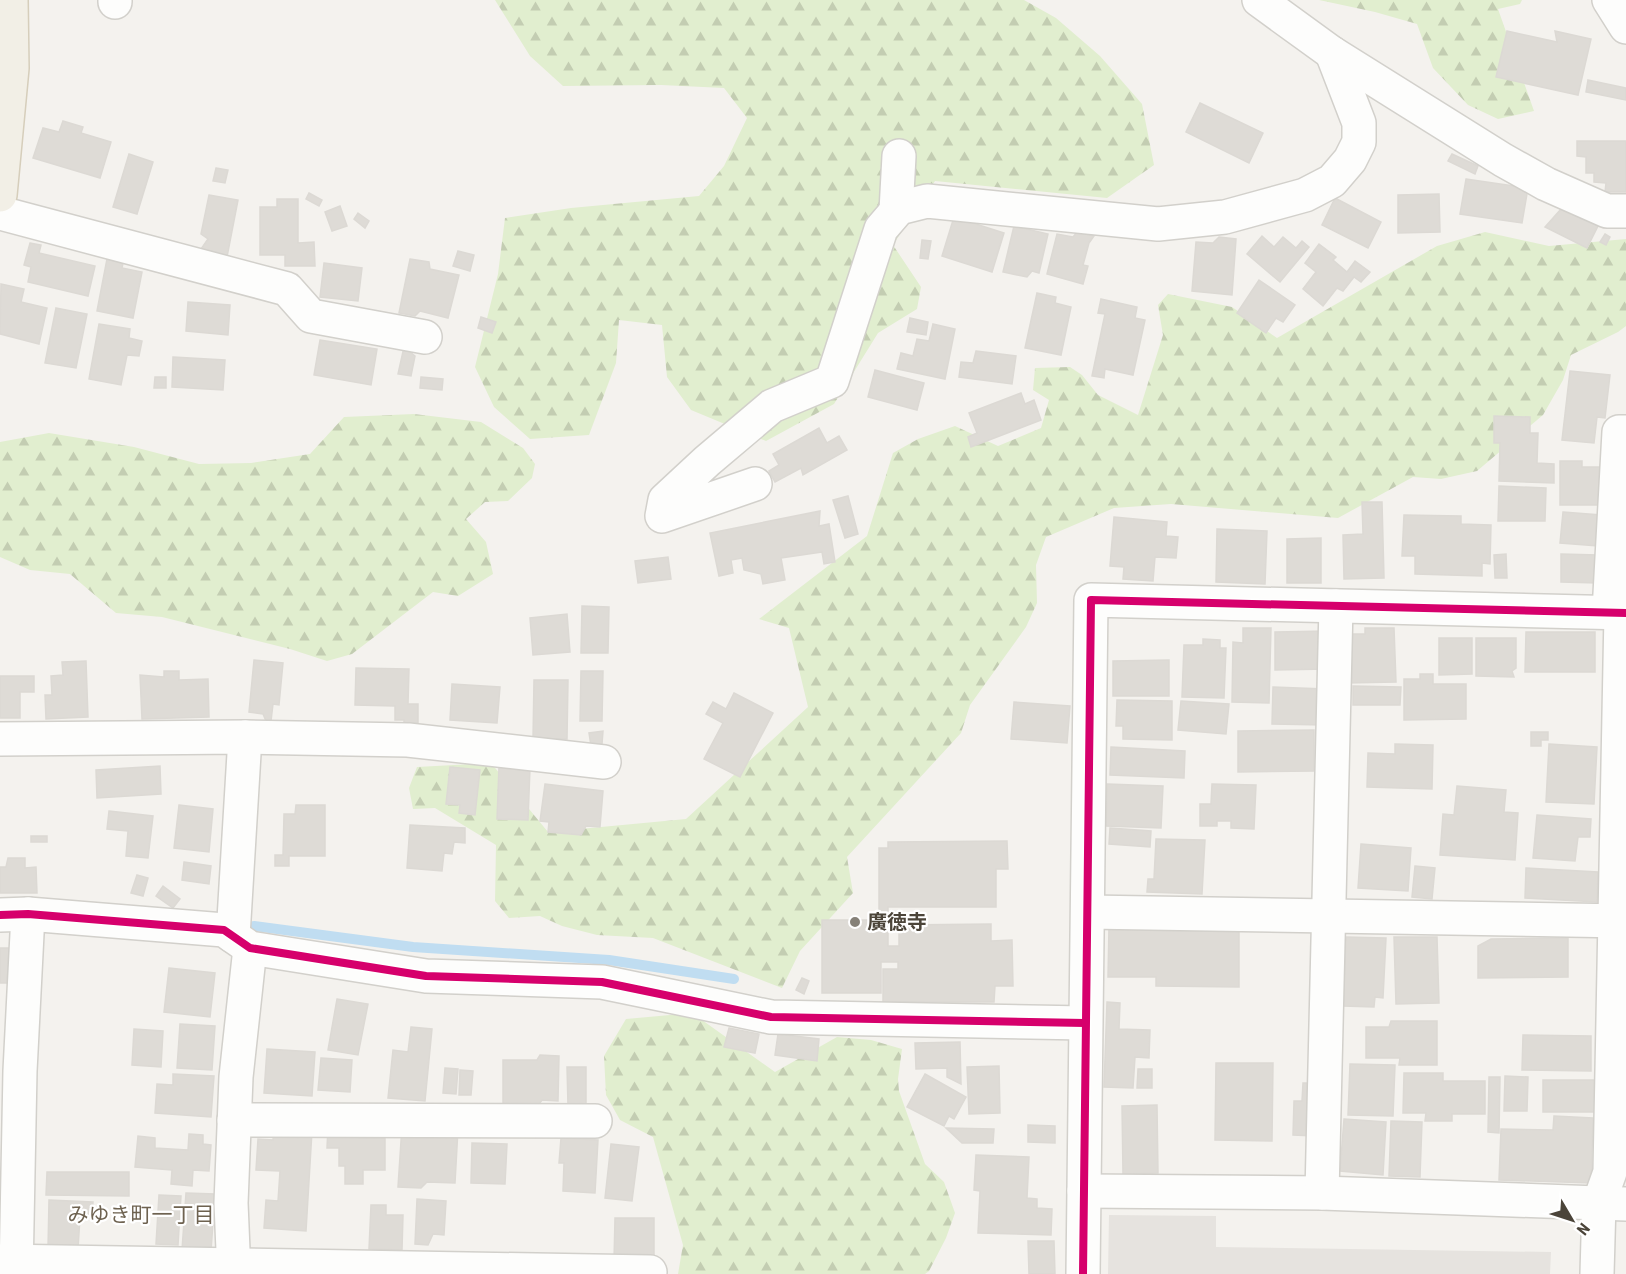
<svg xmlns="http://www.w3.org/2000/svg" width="1626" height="1274" viewBox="0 0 1626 1274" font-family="'Roboto Condensed','Noto Sans JP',sans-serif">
<defs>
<pattern id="forest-firs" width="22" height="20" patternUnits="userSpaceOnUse" patternTransform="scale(1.5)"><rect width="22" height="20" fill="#e1eecf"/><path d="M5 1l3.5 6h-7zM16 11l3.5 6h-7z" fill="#c3cdb2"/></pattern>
</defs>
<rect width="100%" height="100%" fill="#f4f2ee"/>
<g fill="url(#forest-firs)">
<polygon points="495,0 1024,0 1056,18 1100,56 1142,104 1154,165 1107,198 935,181 893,245 921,287 917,309 878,333 834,404 766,441 691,410 667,377 662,325 619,320 616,363 589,435 530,439 494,407 475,367 498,274 505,218 571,208 699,196 724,166 747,118 724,88 661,85 563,86 530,56"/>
<polygon points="1319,0 1522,0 1520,4 1498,9 1534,111 1498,119 1468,105 1433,68 1417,24 1375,12"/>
<polygon points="1485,232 1549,246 1626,239 1626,326 1618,332 1571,355 1563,380 1543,415 1477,471 1441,479 1413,477 1338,518 1171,504 1114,508 1046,537 1036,565 1037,603 1026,627 970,705 961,733 847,857 853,893 800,951 782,988 653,938 597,935 562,926 540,916 509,918 495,901 496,845 435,808 413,809 409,788 417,767 491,763 548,832 686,819 808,707 789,628 759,619 867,536 893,453 918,439 955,426 998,446 1041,428 1049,400 1033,390 1035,368 1070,367 1082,375 1098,395 1138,415 1163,335 1158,305 1168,294 1232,307 1277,338 1437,246"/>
<polygon points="414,414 481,422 523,448 535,464 532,478 508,501 485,502 466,519 486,542 493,574 458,596 433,592 352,654 327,661 290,649 162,617 116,613 70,574 30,570 0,557 0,442 49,433 134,447 199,464 251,463 310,454 344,417"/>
<polygon points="681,1014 702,1020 775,1072 837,1037 871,1040 902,1049 898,1079 899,1091 925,1164 944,1182 955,1213 946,1238 929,1271 925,1274 678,1274 683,1245 653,1137 620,1120 606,1095 604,1056 626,1019"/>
</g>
<polygon fill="#e6e3df" points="1109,1215 1216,1216 1216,1247 1551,1252 1550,1274 1108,1274"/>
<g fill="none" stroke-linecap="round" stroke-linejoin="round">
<polyline stroke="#c0ddf1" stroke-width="10" points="254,926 413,947 609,960 734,979"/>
</g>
<g fill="#dedbd6" stroke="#dcd9d4" stroke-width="1.5">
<polygon points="1507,31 1557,42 1555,31 1591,39 1578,95 1496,77"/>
<polygon points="1588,80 1626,88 1626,100 1586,92"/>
<polygon points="1200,103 1263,133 1249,163 1186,132"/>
<polygon points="63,121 83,127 81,133 111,142 100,178 33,158 43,128 59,132"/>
<polygon points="1577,141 1626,141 1626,192 1605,192 1606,183 1594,182 1594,173 1586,173 1586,157 1577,156"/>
<polygon points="129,154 153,162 137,214 113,207"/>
<polygon points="1452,154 1478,166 1475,174 1448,161"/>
<polygon points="216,168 228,170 225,183 213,181"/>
<polygon points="1466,179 1528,188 1522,223 1460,214"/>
<polygon points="309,193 322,200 319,206 306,199"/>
<polygon points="1439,194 1440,232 1398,233 1398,195"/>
<polygon points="209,195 238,200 227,257 199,252 208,239 201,234"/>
<polygon points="1335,198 1381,222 1368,248 1322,225"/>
<polygon points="277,199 298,199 298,243 314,242 315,266 285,266 285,255 260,255 260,207 277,207"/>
<polygon points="340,206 347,226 332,231 325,212"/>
<polygon points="1562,208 1598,226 1587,248 1545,227"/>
<polygon points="358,213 369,221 365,228 354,219"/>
<polygon points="954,217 1004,233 992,272 942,256"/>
<polygon points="1014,226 1048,234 1039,273 1032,271 1027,277 1003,272"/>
<polygon points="1077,232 1094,236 1089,243 1083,265 1088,266 1083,284 1047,274 1057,234 1073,237"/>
<polygon points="1605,234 1610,237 1606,245 1600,242"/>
<polygon points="1262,236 1274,247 1283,237 1296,248 1302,241 1309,247 1280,282 1247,254"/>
<polygon points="1219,237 1236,239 1232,295 1192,291 1196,242 1213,243"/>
<polygon points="922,240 931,241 928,259 920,258"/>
<polygon points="30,243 41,245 39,253 95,266 88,296 28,282 31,267 24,265"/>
<polygon points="1319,244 1336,257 1333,260 1347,272 1355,261 1370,272 1361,282 1354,277 1343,291 1337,288 1323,306 1303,289 1316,272 1305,263"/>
<polygon points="458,251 474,255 470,271 453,266"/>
<polygon points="107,259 123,263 122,268 142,272 133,318 97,311"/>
<polygon points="410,259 429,262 430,269 459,275 448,318 420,311 415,316 399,313"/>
<polygon points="324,263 362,268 358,301 320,297"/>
<polygon points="1259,280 1295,305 1283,322 1276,318 1266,333 1237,313"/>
<polygon points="1,284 24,289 21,302 47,308 39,344 0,334"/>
<polygon points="1037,293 1056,297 1055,303 1071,307 1061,355 1025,348"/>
<polygon points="1101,299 1137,307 1135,318 1145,320 1133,375 1105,369 1104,378 1092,376 1105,314 1098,313"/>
<polygon points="188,302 230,305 228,335 186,331"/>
<polygon points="56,308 87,314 76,368 45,363"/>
<polygon points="481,317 496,322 492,333 478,328"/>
<polygon points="910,318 928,322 926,335 907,332"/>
<polygon points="99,324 130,329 129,338 142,341 139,356 127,355 121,385 89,379"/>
<polygon points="933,324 955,329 945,379 897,369 901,353 913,356 917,339 929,341"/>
<polygon points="320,340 377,349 371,385 314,375"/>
<polygon points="404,347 415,356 411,376 398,374"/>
<polygon points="976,351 1016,356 1012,384 959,377 961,362 973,363"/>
<polygon points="173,357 225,360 223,390 172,387"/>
<polygon points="875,370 924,383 917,410 868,397"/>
<polygon points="1570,371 1610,375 1605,418 1597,417 1594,443 1562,440"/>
<polygon points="155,377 166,377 166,388 154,388"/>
<polygon points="421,377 443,379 442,390 420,388"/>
<polygon points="1021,393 1025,404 1034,400 1041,420 971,447 968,437 977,433 969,413"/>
<polygon points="1494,416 1530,417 1530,433 1538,433 1537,463 1554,464 1554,483 1499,481 1500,443 1494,443"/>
<polygon points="819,428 827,443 839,436 847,450 803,475 801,468 775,482 769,471 779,465 773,454"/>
<polygon points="1560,461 1582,461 1582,467 1601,467 1601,505 1560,505"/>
<polygon points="1499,486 1546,488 1545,521 1498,521"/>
<polygon points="848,496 858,534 845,538 833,500"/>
<polygon points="1362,502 1382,502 1384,578 1344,579 1343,535 1363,534"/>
<polygon points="820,511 819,526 829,524 835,562 824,564 822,552 781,558 785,580 763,584 761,574 744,570 742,558 731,560 733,573 719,576 710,533"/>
<polygon points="1563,512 1601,515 1598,546 1560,543"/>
<polygon points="1404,515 1461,516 1461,524 1491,525 1490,564 1482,563 1482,576 1415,574 1415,556 1402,556"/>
<polygon points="1114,517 1167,522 1166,536 1178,537 1176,558 1155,557 1153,581 1123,579 1124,567 1110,566"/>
<polygon points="1217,529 1267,531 1265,584 1216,582"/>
<polygon points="1321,538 1321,583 1287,583 1287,539"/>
<polygon points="1506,554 1507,578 1495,578 1494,555"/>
<polygon points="1561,554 1598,555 1597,583 1561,582"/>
<polygon points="668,557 671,579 638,583 635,561"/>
<polygon points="582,606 609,607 608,653 581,653"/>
<polygon points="567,614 570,652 533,655 530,618"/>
<polygon points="1243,628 1271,628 1269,703 1232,702 1233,642 1243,643"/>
<polygon points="1365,628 1394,628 1396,682 1347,683 1346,634 1365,634"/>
<polygon points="1327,631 1327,669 1275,670 1275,632"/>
<polygon points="1526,632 1595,632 1595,672 1525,672"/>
<polygon points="1439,638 1472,638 1472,674 1439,675"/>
<polygon points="1476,638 1516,638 1516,668 1512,671 1514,677 1476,676"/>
<polygon points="1203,639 1220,640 1220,648 1226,648 1224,698 1182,697 1184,645 1203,645"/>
<polygon points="254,660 283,663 279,705 273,704 271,721 266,721 263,714 249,712"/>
<polygon points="1169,660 1169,696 1113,696 1113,661"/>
<polygon points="86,661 88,717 46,719 45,695 52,695 51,676 63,675 62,662"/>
<polygon points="356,668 409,669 408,704 418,704 418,726 404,726 404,720 395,720 395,706 355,705"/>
<polygon points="164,671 179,671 179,680 208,679 209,717 142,719 140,675 164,677"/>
<polygon points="581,671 603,671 602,721 580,721"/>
<polygon points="1420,674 1433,674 1433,684 1466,684 1466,719 1404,720 1404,679 1420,679"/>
<polygon points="0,676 34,676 34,692 20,692 20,718 0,718"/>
<polygon points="534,680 568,680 567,739 533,739"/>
<polygon points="452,684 500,687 497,723 450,720"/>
<polygon points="1353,686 1401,687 1400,705 1353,705"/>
<polygon points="1273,687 1325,689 1324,725 1272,724"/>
<polygon points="734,693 773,713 740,777 704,759 723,723 706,714 713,702 726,709"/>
<polygon points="1117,700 1172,701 1172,740 1123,739 1123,726 1116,726"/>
<polygon points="1181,701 1229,704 1226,734 1178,730"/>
<polygon points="1014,702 1070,706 1067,743 1011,739"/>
<polygon points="1314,730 1314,771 1238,772 1238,731"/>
<polygon points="603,731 602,744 591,746 589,733"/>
<polygon points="1531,732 1548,732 1548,740 1541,740 1541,746 1531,746"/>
<polygon points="1395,744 1433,745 1432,789 1367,787 1368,753 1395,754"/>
<polygon points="1549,744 1597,747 1594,804 1546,802"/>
<polygon points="1111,747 1185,751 1184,778 1110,775"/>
<polygon points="160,766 161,794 97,798 96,770"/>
<polygon points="450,767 480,770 475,815 459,813 460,805 446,804"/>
<polygon points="499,767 530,768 528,820 497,819"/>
<polygon points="545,784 603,791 600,827 586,826 581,835 548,832 549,822 540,821"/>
<polygon points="1107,784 1163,786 1161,828 1106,826"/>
<polygon points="1212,784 1256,785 1254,829 1231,828 1231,821 1217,821 1217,826 1200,826 1200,804 1211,804"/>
<polygon points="1457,786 1506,790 1504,812 1518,813 1515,860 1440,855 1443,814 1454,815"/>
<polygon points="179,805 213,809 209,852 174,848"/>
<polygon points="296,805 325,805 325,856 289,856 289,866 275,866 275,855 283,855 284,814 295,814"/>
<polygon points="109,811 153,816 148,858 126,856 128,831 107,829"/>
<polygon points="1537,815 1591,819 1590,837 1578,837 1575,861 1533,858"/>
<polygon points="410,825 465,828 465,843 454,842 452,854 444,853 442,871 407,868"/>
<polygon points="1110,828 1151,831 1150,847 1109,844"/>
<rect x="31" y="836" width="16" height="6"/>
<polygon points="1156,839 1205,840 1202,894 1147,892 1148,879 1154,879"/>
<polygon points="1007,841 1008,869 996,869 996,907 888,907 888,946 899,946 899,925 991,924 991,941 1012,940 1013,986 995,986 994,1002 883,1002 883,969 898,969 898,962 881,962 881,993 822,993 822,920 879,920 879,848 888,848 888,842"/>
<polygon points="1361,844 1411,848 1408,891 1358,888"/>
<polygon points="8,858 25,858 25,868 36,867 37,893 0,893 0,867 6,867"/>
<polygon points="184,862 211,866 209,884 182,880"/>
<polygon points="1415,866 1435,868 1432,899 1412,897"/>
<polygon points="1526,868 1598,872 1597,902 1525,898"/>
<polygon points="137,875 148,878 143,896 131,893"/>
<polygon points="163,886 180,899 173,908 156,896"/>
<polygon points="1109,926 1239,927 1239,987 1156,986 1156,977 1108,977"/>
<polygon points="1346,937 1386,938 1383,998 1375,997 1374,1007 1343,1006"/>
<polygon points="1394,937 1437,937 1439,1003 1396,1004"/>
<polygon points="1568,938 1568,977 1478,978 1478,946 1491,939"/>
<polygon points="0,948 10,948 9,983 0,983"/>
<polygon points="169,968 215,973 210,1017 164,1012"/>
<polygon points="802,978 809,981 804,994 796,990"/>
<polygon points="337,999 368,1004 358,1055 328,1050"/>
<polygon points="1107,1002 1120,1003 1119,1029 1150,1030 1149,1058 1135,1057 1133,1088 1104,1087"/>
<polygon points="1391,1021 1437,1021 1437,1065 1399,1065 1400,1058 1366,1058 1366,1027 1389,1027"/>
<polygon points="180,1024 215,1026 212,1070 177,1068"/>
<polygon points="411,1027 432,1029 425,1101 388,1098 393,1050 408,1052"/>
<polygon points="729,1028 759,1034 755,1053 724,1047"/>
<polygon points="134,1029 163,1031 161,1067 132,1065"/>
<polygon points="778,1034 819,1039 817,1061 775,1055"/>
<polygon points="1523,1035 1591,1036 1591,1071 1522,1070"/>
<polygon points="960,1042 961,1084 947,1077 947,1068 916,1069 915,1043"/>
<polygon points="267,1049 315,1052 312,1096 264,1093"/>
<polygon points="540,1055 559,1056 558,1101 542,1100 537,1107 503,1108 503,1060 537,1060"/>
<polygon points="321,1058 352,1060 350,1092 318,1090"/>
<polygon points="1216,1063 1273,1063 1272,1141 1215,1140"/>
<polygon points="1350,1064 1395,1065 1393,1116 1348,1115"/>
<polygon points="999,1066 1000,1113 969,1114 967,1067"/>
<polygon points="567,1067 586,1067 586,1104 568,1105"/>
<polygon points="445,1068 458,1069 456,1094 443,1093"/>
<polygon points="1138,1069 1152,1069 1152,1088 1137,1088"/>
<polygon points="460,1070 473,1071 471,1095 459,1095"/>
<polygon points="1404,1073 1443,1073 1443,1081 1485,1081 1485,1114 1452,1114 1452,1121 1425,1121 1426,1113 1403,1113"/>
<polygon points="173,1074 214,1076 211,1117 155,1113 157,1084 173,1085"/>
<polygon points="925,1074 966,1097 954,1119 949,1116 944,1126 907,1107"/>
<polygon points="1505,1076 1528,1077 1527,1111 1504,1111"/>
<polygon points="1489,1077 1500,1077 1499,1133 1488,1132"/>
<polygon points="1543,1080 1596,1080 1595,1112 1543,1112"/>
<polygon points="1303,1083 1316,1083 1315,1136 1293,1135 1294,1101 1302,1101"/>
<polygon points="1157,1105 1158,1173 1123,1174 1122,1106"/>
<polygon points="1554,1116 1593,1118 1591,1183 1499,1180 1501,1129 1553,1130"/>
<polygon points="1344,1119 1386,1122 1383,1175 1340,1171"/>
<polygon points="1391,1121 1422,1122 1420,1177 1389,1176"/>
<polygon points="1028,1125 1055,1126 1055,1143 1028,1142"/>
<polygon points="402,1126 458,1129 455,1183 427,1182 421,1188 398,1187"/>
<polygon points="328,1127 359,1127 359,1138 385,1138 385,1170 363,1170 363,1184 345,1184 345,1166 339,1166 339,1148 327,1148"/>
<polygon points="946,1128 994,1129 993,1143 962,1143"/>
<polygon points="274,1129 312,1131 306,1231 264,1228 266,1200 278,1201 280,1171 256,1170 258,1139 273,1140"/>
<polygon points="189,1134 203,1135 203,1144 211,1145 209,1171 193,1170 192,1186 171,1184 172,1170 135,1167 138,1136 155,1138 155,1148 188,1150"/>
<polygon points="561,1138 598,1140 595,1193 563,1191 564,1163 559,1163"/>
<polygon points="472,1143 507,1144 505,1184 471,1183"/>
<polygon points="611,1144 639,1147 632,1201 605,1198"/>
<polygon points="976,1155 1029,1157 1027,1198 1037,1199 1037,1208 1052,1209 1051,1235 978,1233 980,1191 974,1190"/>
<polygon points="47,1172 129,1172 129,1196 46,1195"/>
<polygon points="186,1193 215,1194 211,1251 182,1250"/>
<polygon points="159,1195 181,1196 178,1245 156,1244"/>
<polygon points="417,1199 446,1201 444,1235 433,1234 428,1245 415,1244"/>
<polygon points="49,1200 93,1202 92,1218 80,1217 78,1249 48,1248"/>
<polygon points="371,1205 386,1205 386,1215 403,1215 402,1250 369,1249"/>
<polygon points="615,1218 654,1218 654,1261 614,1261"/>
<polygon points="1028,1241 1054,1241 1055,1274 1029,1274"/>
</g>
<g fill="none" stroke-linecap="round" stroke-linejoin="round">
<defs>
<g id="minor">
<polyline points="115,0 115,2"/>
<polyline points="1259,0 1332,53 1503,160 1546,184 1607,211 1626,211"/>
<polyline points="1609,0 1626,27"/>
<polyline points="896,211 899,156"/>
<polyline points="0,213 287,289 311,316 425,337"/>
<polyline points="755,484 662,516 665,500 707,461 772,406 832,381 881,229 899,208 927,201 1158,224 1225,217 1305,195 1332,181 1350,160 1359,142 1359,123 1332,53"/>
<polyline points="1609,612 1619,432 1626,432"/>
<polyline points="0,739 245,737 408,740 604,762"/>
<polyline points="1088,912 1626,921"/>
<polyline points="0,915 28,914 224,930 250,948 426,976 602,982 771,1017 1085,1023"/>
<polyline points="233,936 245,737"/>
<polyline points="234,1120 595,1121"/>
<polyline points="1084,1191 1322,1193 1626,1204"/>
<polyline points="1322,1193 1336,606"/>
<polyline points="0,1261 650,1272"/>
<polyline points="16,1274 20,1071 28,914"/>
<polyline points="234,1274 231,1203 236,1077 250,948"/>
<polyline points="1083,1274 1091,600 1626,613"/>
<polyline points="1597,1274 1599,1203 1610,1172 1621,613"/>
</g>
<polyline id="major" points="0,195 12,68 11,0"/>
</defs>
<use href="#minor" stroke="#d2d0cb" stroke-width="36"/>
<use href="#major" stroke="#d6cebb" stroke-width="36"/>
<use href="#minor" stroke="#fdfdfc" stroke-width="33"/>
<use href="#major" stroke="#f2efe6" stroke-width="33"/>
<defs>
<g id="cycleway">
<polyline points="0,915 28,914 224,930 250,948 426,976 602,982 771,1017 1085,1023"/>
<polyline points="1083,1274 1091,600 1626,613"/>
</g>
</defs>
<use href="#cycleway" stroke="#fff" stroke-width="11"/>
<use href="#cycleway" stroke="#d6006c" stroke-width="8"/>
</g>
<circle fill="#868178" stroke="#fff" stroke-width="2" cx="855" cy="922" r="6"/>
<g text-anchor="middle" stroke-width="4.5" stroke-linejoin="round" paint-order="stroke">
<g font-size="20" font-weight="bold" fill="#4b4439" stroke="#fff" text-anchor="start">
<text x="867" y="929">廣徳寺</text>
</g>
<g font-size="21" fill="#6e6250" stroke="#fff">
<text x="141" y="1222">みゆき町一丁目</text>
</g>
</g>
<g transform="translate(1572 1220) rotate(129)" stroke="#ffffff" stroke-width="4.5" paint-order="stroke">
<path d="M0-4.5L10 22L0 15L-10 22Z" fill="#4b4439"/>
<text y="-9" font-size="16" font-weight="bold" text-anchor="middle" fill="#4b4439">N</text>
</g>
</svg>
